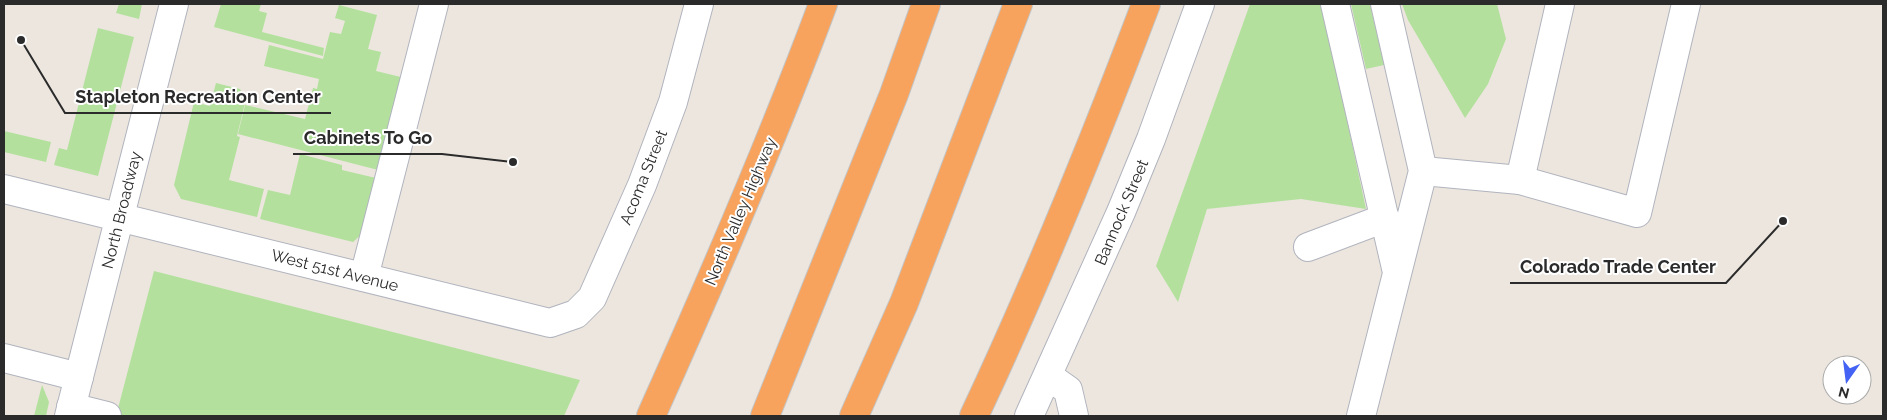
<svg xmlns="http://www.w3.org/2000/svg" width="1887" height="420" viewBox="0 0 1887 420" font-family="Raleway,sans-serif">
<rect width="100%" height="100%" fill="#ece6de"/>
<g fill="#b3e19d">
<polygon points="119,4 142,4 139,19 116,13"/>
<polygon points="221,4 261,4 259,11 267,13 262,32 324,48 323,56 214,27"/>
<polygon points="1250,4 1322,4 1366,209 1301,199 1207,209 1178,302 1156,266"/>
<polygon points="1351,4 1370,4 1384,65 1366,69"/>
<polygon points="1402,4 1497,4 1506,39 1488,84 1465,118 1408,20"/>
<polygon points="339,5 377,15 368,49 381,52 376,71 405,78 382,171 238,134 245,105 305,119 313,88 317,89 319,79 264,66 269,45 323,59 330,32 341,34 345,21 335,18"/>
<polygon points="98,28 134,37 98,176 54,165 59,148 67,150"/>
<polygon points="216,83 240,89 246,99 237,136 240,137 229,180 264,189 257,217 181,199 174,185 194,102 210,106"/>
<polygon points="4,131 51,142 46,162 4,152"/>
<polygon points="300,154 342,165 342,170 376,178 362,234 353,242 260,219 268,190 290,195"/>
<polygon points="154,271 580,380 564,416 116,416"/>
<polygon points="42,385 49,402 46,416 34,416"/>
</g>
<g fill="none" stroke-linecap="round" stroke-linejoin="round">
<defs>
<g id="minor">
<polyline points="1335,4 1396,268"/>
<polyline points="1423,171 1520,180 1637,213 1686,4"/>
<polyline points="1520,180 1560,4"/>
<polyline points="4,189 550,323 576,314 592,298 642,185 673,102 699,4"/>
<polyline points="1308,247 1385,218"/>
<polyline points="364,277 434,4"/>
<polyline points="4,358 79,377"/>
<polyline points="1048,376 1068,390 1074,416"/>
<polyline points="71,407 107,416"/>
<polyline points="69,416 174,4"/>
<polyline points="1029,416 1121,212 1151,139 1200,4"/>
<polyline points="1361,416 1423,171 1385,4"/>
</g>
<g id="highway">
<path d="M 651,416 C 712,280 771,144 823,4"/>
<polyline points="765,416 894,94 926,4"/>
<polyline points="854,416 904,303 1018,4"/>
<path d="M 974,416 C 1038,280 1093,144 1146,4"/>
</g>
</defs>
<use href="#minor" stroke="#b1b4be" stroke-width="30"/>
<use href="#highway" stroke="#c4c4c4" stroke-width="30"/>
<use href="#minor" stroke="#fff" stroke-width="28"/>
<use href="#highway" stroke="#f8a35d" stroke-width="28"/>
</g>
<g text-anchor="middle" stroke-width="4" stroke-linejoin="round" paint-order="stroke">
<g font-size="16" fill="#2b2b2b" stroke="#fff">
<text transform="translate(643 177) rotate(-68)" y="6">Acoma Street</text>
<text transform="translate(121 210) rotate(-76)" y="6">North Broadway</text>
<text transform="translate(740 211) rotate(-67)" y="6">North Valley Highway</text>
<text transform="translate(1121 212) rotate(-67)" y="6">Bannock Street</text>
<text transform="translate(335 270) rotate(14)" y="6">West 51st Avenue</text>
</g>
</g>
<path fill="none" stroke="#2b2b2b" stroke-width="2" d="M21 40L65 113H331M513 162L442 154H293M1783 221L1726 283H1510"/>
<g fill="#2b2b2b" stroke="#fff" stroke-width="2">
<circle cx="21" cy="40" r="5"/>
<circle cx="513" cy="162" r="5"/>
<circle cx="1783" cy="221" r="5"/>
</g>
<g font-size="18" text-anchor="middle" font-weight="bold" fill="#2b2b2b" stroke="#fff" stroke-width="4" stroke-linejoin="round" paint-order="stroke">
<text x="198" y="103">Stapleton Recreation Center</text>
<text x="368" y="144">Cabinets To Go</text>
<text x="1618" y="273">Colorado Trade Center</text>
</g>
<rect width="1887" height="420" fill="none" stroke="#2b2b2b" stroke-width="10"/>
<g transform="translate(1847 380) rotate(194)"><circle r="24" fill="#ffffff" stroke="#aaaaaa"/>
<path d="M0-4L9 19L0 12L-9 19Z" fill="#4462f3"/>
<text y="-8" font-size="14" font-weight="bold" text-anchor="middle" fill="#2b2b2b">N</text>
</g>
</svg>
